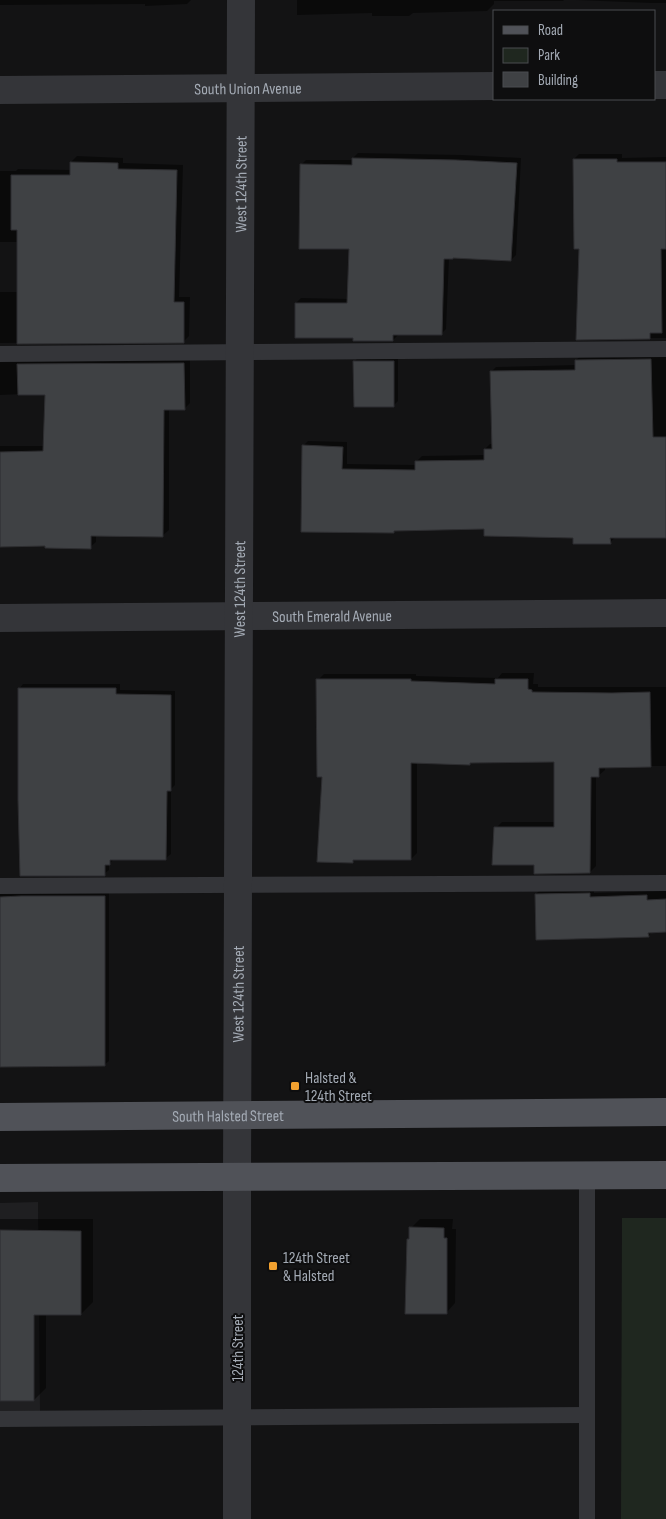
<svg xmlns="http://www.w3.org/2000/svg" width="666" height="1519" viewBox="0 0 666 1519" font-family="'Sofia Sans Condensed',sans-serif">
<rect width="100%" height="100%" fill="#131314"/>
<polygon fill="#1f1f21" points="38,1202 40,1412 0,1413 0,1203"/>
<polygon fill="#1f271f" points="622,1218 666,1218 666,1519 621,1519"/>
<g fill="#0007">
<polygon points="0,0 191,0 187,4 145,6 145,4 0,5"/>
<polygon points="297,0 564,0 563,1 494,1 494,4 487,11 413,13 409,16 372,16 372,13 297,15"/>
<polygon points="576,0 666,0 666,3 651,3"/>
<polygon points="358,153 462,155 521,158 516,255 511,260 453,257 449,258 446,329 441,334 398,335 393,340 354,337 296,303 301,298 349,299 350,248 301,165 306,160 353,160 353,158"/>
<polygon points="579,154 622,154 622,158 666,157 666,338 577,338 580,247 574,159"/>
<polygon points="77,156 123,158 123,163 183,165 179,297 190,297 189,336 184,341 0,343 0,292 18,292 18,242 0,242 0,171 16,171 18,169 71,170 71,162"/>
<polygon points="666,354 666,537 616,537 610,542 574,536 485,528 396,530 394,532 303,446 308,441 347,442 347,464 416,465 416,462 422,456 485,455 485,449 490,444 493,444 491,372 496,367 576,365 576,360 582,355"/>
<polygon points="0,356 190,357 190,403 184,409 169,409 169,530 163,535 96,535 96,542 90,547 47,545 0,545 0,446 45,446 46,393 0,395"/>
<polygon points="359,357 398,357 398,401 394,405 354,362"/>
<polygon points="502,673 534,673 533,684 538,684 538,687 666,687 666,766 605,766 605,770 598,776 596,776 596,866 590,872 535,863 496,828 502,822 555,822 555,761 417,762 417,853 411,859 355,859 352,862 323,776 318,680 324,674 416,674 416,676 498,678"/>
<polygon points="23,684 120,684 120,690 175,691 175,785 171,789 171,854 166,858 114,859 109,864 109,870 104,874 19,689"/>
<polygon points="594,889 594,893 666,891 666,931 653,931 648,936 536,894 540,890"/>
<polygon points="109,891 109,1061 104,1065 0,1065 0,892"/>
<polygon points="0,1219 93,1219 93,1302 81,1314 46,1313 46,1388 34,1400 0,1400"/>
<polygon points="420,1219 453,1219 452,1229 456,1229 455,1303 446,1313 408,1240 410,1237 411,1228"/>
</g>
<g fill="#3f4144" stroke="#2d2d30">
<polygon points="352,158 456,160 517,163 511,261 453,258 453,259 444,259 442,335 393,335 393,341 353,341 353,338 295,338 295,303 347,303 349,249 299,249 300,164 352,165"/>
<polygon points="573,159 617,159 617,162 666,162 666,249 661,249 662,333 650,333 650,339 576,340 579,249 574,249"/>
<polygon points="70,162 118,163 118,169 177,170 174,302 184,302 184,343 17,344 17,230 11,230 11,175 70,175"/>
<polygon points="651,359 653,437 666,437 666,538 610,538 611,544 573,544 573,538 484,536 484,529 394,531 394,533 301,532 302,445 343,447 342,469 415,470 415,461 484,460 484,449 492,449 490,371 575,370 575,360"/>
<polygon points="353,361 394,361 394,407 354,407"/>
<polygon points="184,363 185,410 164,410 163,537 91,536 91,549 45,548 45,546 0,547 0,452 43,451 45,395 18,395 17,364"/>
<polygon points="316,679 411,679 411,681 495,684 495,679 528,679 528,689 532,690 532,692 612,693 650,692 651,767 599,768 599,777 591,777 590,873 534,874 534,865 492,865 494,827 554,827 554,762 470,763 470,765 411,763 411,860 353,860 353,863 317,862 322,777 317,777"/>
<polygon points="18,688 116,688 116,694 171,695 171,791 167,791 166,860 110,860 110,865 105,865 105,876 20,876 18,800"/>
<polygon points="590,893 590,897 647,895 647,900 666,899 666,932 648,933 649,937 536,940 535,894"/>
<polygon points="21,896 105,896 105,1066 0,1067 0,897"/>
<polygon points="409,1227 444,1228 444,1238 447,1238 447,1314 405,1314 407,1239 409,1239"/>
<polygon points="0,1230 81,1231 81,1315 34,1315 34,1401 0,1401"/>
</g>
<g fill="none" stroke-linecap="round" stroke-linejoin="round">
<g stroke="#343539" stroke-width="16">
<polyline points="0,354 666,349"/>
<polyline points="0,886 666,883"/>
<polyline points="0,1419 587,1415"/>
<polyline points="587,1519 587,1175"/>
</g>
<g stroke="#343539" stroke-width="28">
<polyline points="655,85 666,85"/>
<path id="s1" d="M 0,90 L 495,86"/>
<path id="s2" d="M 0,618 L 666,613"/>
<path id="s3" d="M 237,1519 L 237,1177 L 241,0"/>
</g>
<g stroke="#505258" stroke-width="28">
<path id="s4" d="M 0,1117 L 666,1112"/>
<polyline points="0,1178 666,1175"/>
</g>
</g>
<g fill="#f0a02f" stroke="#0e0e0f" stroke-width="2">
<rect x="290" y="1081" width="10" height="10" rx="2.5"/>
<rect x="268" y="1261" width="10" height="10" rx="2.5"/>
</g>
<g text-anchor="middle" stroke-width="4" stroke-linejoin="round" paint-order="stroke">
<g font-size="16" fill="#a4abb5" stroke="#0e0e0f">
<text dy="6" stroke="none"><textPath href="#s1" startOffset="248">South Union Avenue</textPath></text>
<text dy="6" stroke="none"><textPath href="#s3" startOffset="1335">West 124th Street</textPath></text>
<text dy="6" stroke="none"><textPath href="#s3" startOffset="930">West 124th Street</textPath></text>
<text dy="6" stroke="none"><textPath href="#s2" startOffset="332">South Emerald Avenue</textPath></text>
<text dy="6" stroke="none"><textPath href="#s3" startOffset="525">West 124th Street</textPath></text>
<text dy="6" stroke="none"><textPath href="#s4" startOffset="228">South Halsted Street</textPath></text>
<text transform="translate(237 1348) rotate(-90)" y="6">124th Street</text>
</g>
<g font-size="16" fill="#a4abb5" stroke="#0e0e0f" text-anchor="start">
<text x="305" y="1083">Halsted &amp;<tspan x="305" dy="18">124th Street</tspan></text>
<text x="283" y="1263">124th Street<tspan x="283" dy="18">&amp; Halsted</tspan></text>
</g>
</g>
<rect x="493" y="10" width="162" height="90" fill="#0e0e0f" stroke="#4a4d51"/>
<rect x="503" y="26" width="25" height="8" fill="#505258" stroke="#4a4d51"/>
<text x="538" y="35" font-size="15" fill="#a4abb5">Road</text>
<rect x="503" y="48" width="25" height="15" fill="#1f271f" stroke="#4a4d51"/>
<text x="538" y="60" font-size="15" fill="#a4abb5">Park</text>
<rect x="503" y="72" width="25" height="15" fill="#3f4144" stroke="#4a4d51"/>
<text x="538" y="85" font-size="15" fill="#a4abb5">Building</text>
</svg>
